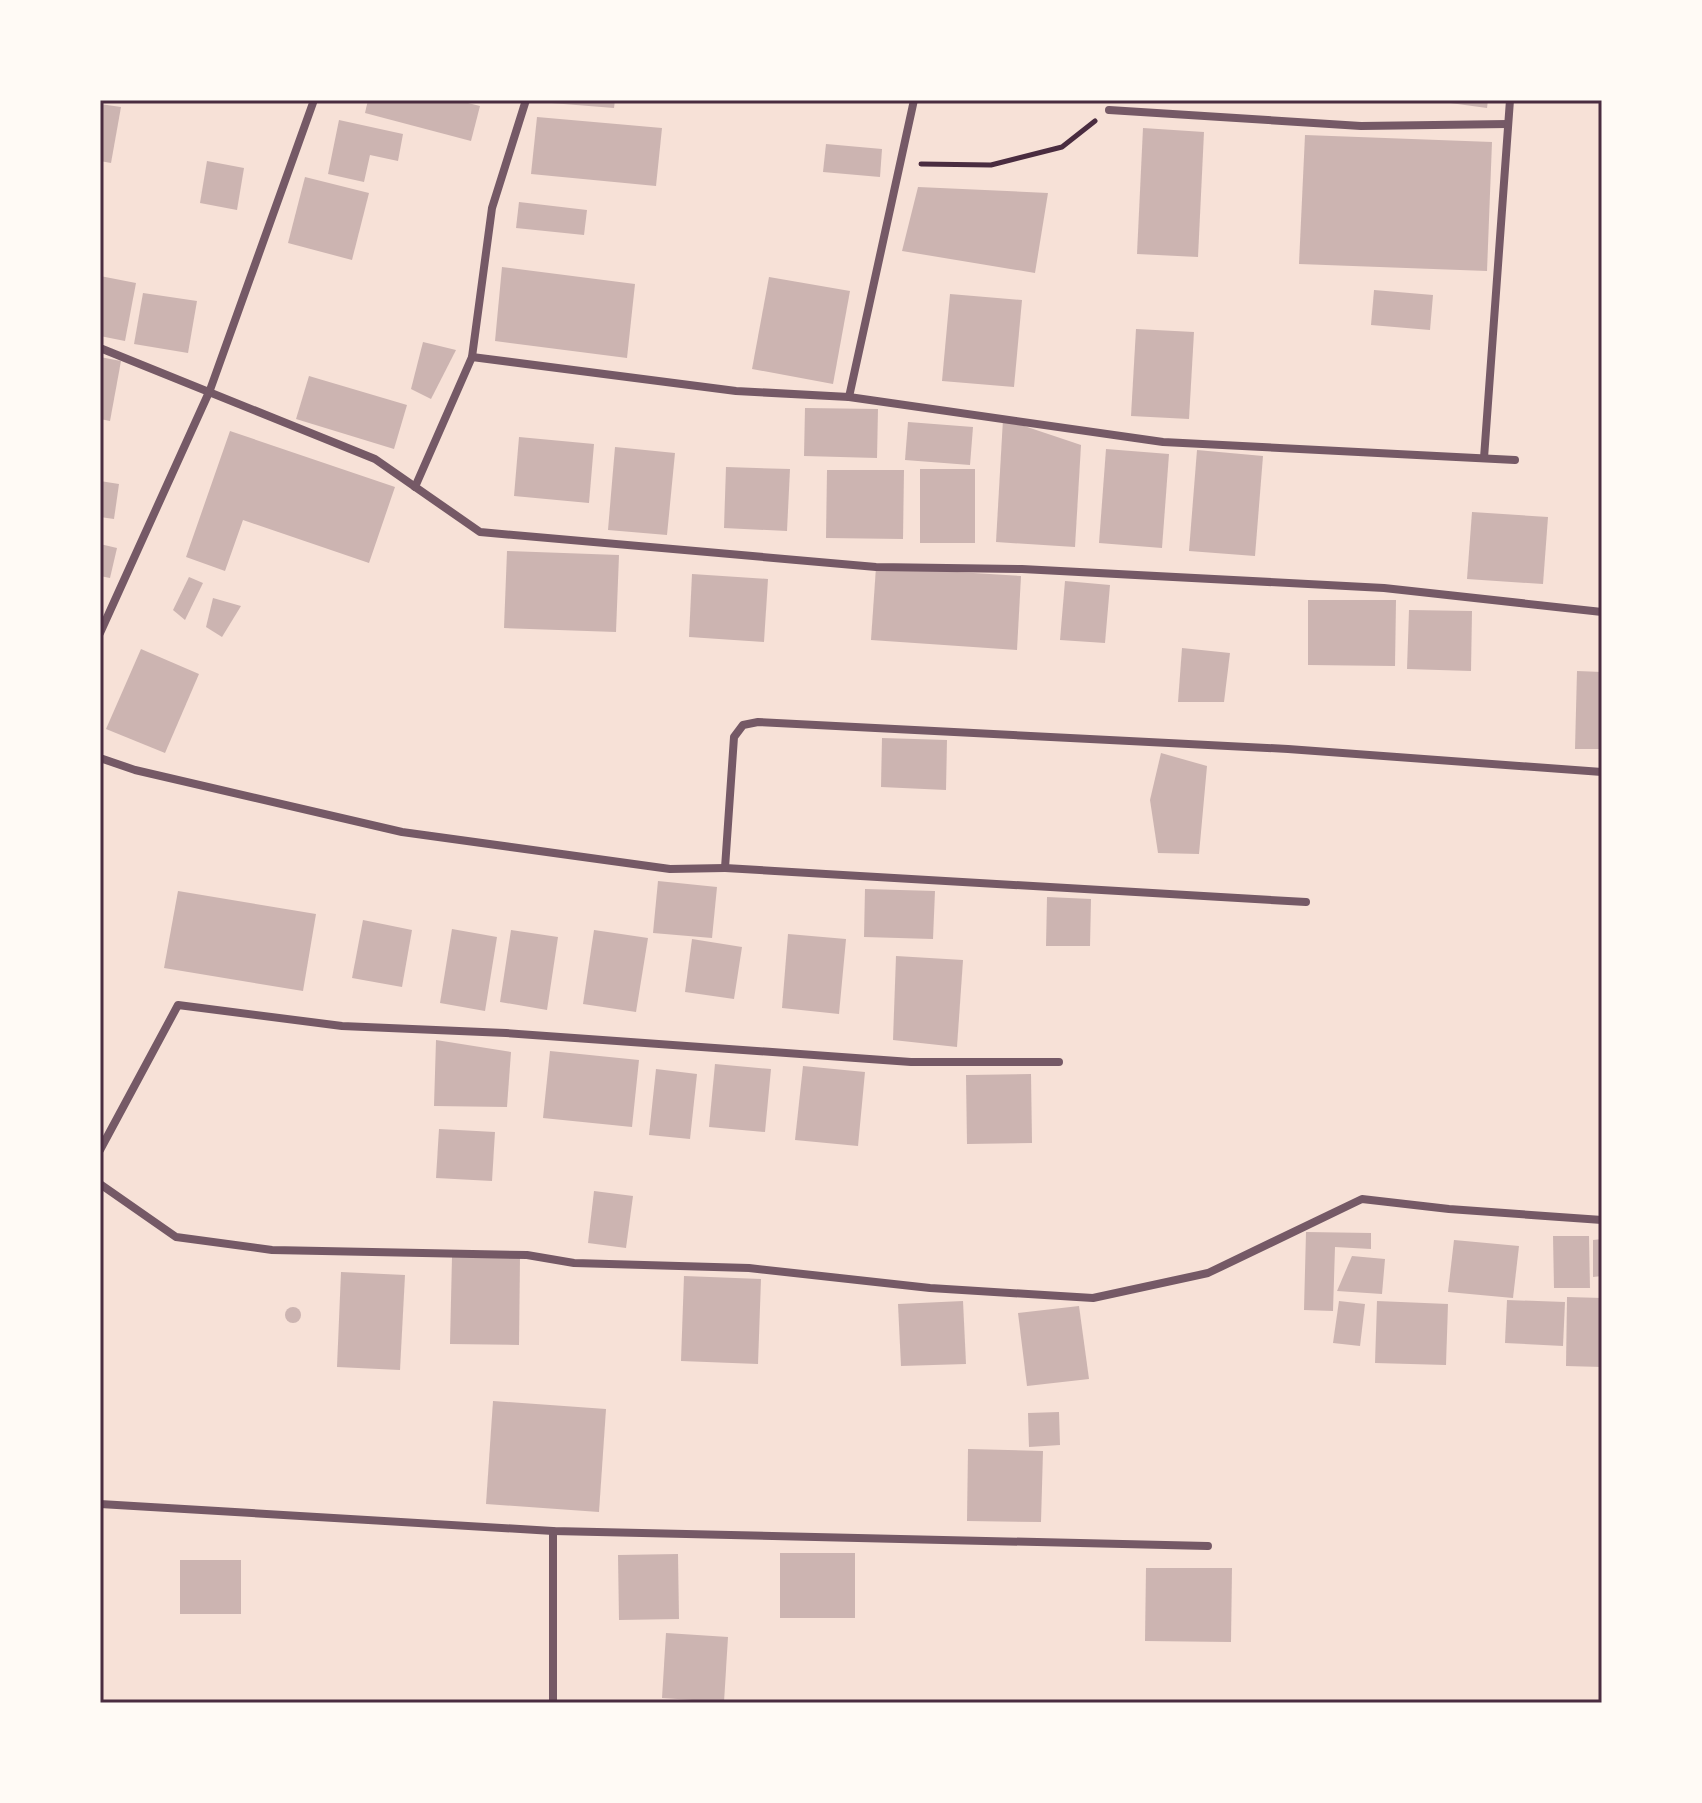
<svg xmlns="http://www.w3.org/2000/svg" width="1702" height="1803" viewBox="0 0 1702 1803" font-family="Jost,sans-serif">
<rect width="100%" height="100%" fill="#f7e1d7"/>
<g fill="#ccb4b1">
<polygon points="368,100 456,100 480,106 471,141 365,113"/>
<polygon points="551,100 615,100 614,108 551,103"/>
<polygon points="1428,100 1488,100 1487,108"/>
<polygon points="100,104 121,107 111,163 100,161"/>
<polygon points="537,117 662,128 656,186 531,174"/>
<polygon points="339,120 403,134 398,161 370,155 364,182 328,174"/>
<polygon points="1143,128 1204,132 1198,257 1137,254"/>
<polygon points="1305,135 1492,142 1487,271 1299,264"/>
<polygon points="826,144 882,149 880,177 823,172"/>
<polygon points="207,161 244,168 237,210 200,203"/>
<polygon points="305,177 369,193 352,260 288,243"/>
<polygon points="918,187 1048,193 1035,273 902,251"/>
<polygon points="519,202 587,210 584,235 516,228"/>
<polygon points="502,267 635,284 627,358 495,341"/>
<polygon points="100,276 136,283 125,341 100,336"/>
<polygon points="769,277 850,291 833,384 752,369"/>
<polygon points="1374,290 1433,295 1430,330 1371,325"/>
<polygon points="143,293 197,301 188,353 134,344"/>
<polygon points="950,294 1022,300 1014,387 942,381"/>
<polygon points="1136,329 1194,332 1189,419 1131,416"/>
<polygon points="423,342 456,350 431,399 411,389"/>
<polygon points="100,357 121,361 110,421 100,419"/>
<polygon points="309,376 407,405 394,449 296,419"/>
<polygon points="805,408 878,409 877,458 804,456"/>
<polygon points="1003,419 1081,445 1075,547 996,542"/>
<polygon points="908,422 973,427 970,465 905,460"/>
<polygon points="230,431 395,487 369,563 243,520 225,571 186,557"/>
<polygon points="519,437 594,444 589,503 514,496"/>
<polygon points="615,447 675,453 667,535 608,530"/>
<polygon points="1106,449 1169,454 1162,548 1099,543"/>
<polygon points="1197,450 1263,456 1255,556 1189,551"/>
<polygon points="726,467 790,469 787,531 724,528"/>
<rect x="920" y="469" width="55" height="74"/>
<polygon points="827,470 904,470 903,539 826,538"/>
<polygon points="100,481 119,484 114,519 100,517"/>
<polygon points="1472,512 1548,517 1543,584 1467,579"/>
<polygon points="100,544 117,548 110,578 100,576"/>
<polygon points="507,551 619,555 616,632 504,628"/>
<polygon points="876,567 1021,576 1017,650 871,640"/>
<polygon points="692,574 768,579 764,642 689,637"/>
<polygon points="189,577 203,583 185,620 173,610"/>
<polygon points="1065,581 1110,585 1105,643 1060,640"/>
<polygon points="213,598 241,606 222,637 206,627"/>
<polygon points="1308,600 1396,600 1395,666 1308,665"/>
<polygon points="1409,610 1472,611 1471,671 1407,669"/>
<polygon points="1182,648 1230,653 1224,702 1178,702"/>
<polygon points="141,649 199,674 165,753 106,729"/>
<polygon points="1577,671 1602,672 1602,749 1575,749"/>
<polygon points="882,738 947,740 946,790 881,787"/>
<polygon points="1161,753 1207,766 1199,854 1158,853 1150,800"/>
<polygon points="658,881 717,887 712,938 653,933"/>
<polygon points="865,889 935,891 933,939 864,937"/>
<polygon points="178,891 316,914 303,991 164,968"/>
<polygon points="1047,897 1091,899 1090,946 1046,946"/>
<polygon points="363,920 412,930 402,987 352,978"/>
<polygon points="452,929 497,937 485,1011 440,1003"/>
<polygon points="511,930 558,937 547,1010 500,1002"/>
<polygon points="594,930 648,938 636,1012 583,1004"/>
<polygon points="788,934 846,939 839,1014 782,1008"/>
<polygon points="692,939 742,947 734,999 685,992"/>
<polygon points="896,956 963,960 957,1047 893,1040"/>
<polygon points="436,1040 511,1052 507,1107 434,1106"/>
<polygon points="550,1051 639,1060 632,1127 543,1118"/>
<polygon points="715,1064 771,1069 765,1132 709,1127"/>
<polygon points="803,1066 865,1072 858,1146 795,1140"/>
<polygon points="656,1069 697,1074 690,1139 649,1135"/>
<polygon points="1031,1074 1032,1143 967,1144 966,1075"/>
<polygon points="439,1129 495,1132 492,1181 436,1178"/>
<polygon points="594,1191 633,1196 626,1248 588,1243"/>
<polygon points="1306,1232 1371,1233 1371,1249 1335,1247 1333,1311 1304,1310"/>
<polygon points="1553,1236 1589,1236 1590,1288 1554,1288"/>
<polygon points="1602,1239 1602,1276 1593,1277 1593,1240"/>
<polygon points="1454,1240 1519,1246 1513,1298 1448,1292"/>
<polygon points="1352,1256 1385,1259 1382,1294 1337,1291"/>
<polygon points="452,1257 520,1258 519,1345 450,1344"/>
<polygon points="341,1272 405,1275 400,1370 337,1367"/>
<polygon points="684,1276 761,1279 758,1364 681,1361"/>
<polygon points="1567,1297 1602,1298 1602,1367 1566,1366"/>
<polygon points="1507,1300 1565,1302 1563,1346 1505,1343"/>
<polygon points="963,1301 966,1364 901,1366 898,1304"/>
<polygon points="1339,1301 1365,1304 1360,1346 1333,1343"/>
<polygon points="1377,1301 1448,1304 1446,1365 1375,1363"/>
<polygon points="1079,1306 1089,1379 1027,1386 1018,1313"/>
<circle cx="293" cy="1315" r="8"/>
<polygon points="493,1401 606,1409 599,1512 486,1504"/>
<polygon points="1059,1412 1060,1445 1029,1447 1028,1413"/>
<polygon points="968,1449 1043,1451 1041,1522 967,1521"/>
<rect x="780" y="1553" width="75" height="65"/>
<polygon points="678,1554 679,1619 619,1620 618,1555"/>
<rect x="180" y="1560" width="61" height="54"/>
<polygon points="1146,1568 1232,1568 1231,1642 1145,1641"/>
<polygon points="666,1633 728,1637 724,1702 662,1698"/>
</g>
<g fill="none" stroke-linecap="round" stroke-linejoin="round">
<polyline stroke="#4a2c40" stroke-width="5" points="921,164 991,165 1062,147 1095,121"/>
<g stroke="#755966" stroke-width="8">
<polyline points="1109,110 1361,126 1508,124"/>
<polyline points="100,348 375,459 480,532 876,567 1022,569 1384,588 1602,612"/>
<polyline points="472,357 492,208 526,100"/>
<polyline points="849,397 1163,442 1515,460"/>
<polyline points="1484,458 1510,100"/>
<polyline points="415,487 472,357 736,391 849,397 914,100"/>
<polyline points="100,633 210,390 314,100"/>
<polyline points="100,758 135,770 402,832 670,869 725,868"/>
<polyline points="1306,902 725,868 734,737 743,725 758,722 1288,749 1602,772"/>
<polyline points="100,1150 178,1005 342,1026 506,1033 911,1062 1059,1062"/>
<polyline points="100,1184 176,1237 272,1250 527,1255 574,1263 749,1268 930,1288 1093,1298 1208,1273 1362,1199 1449,1209 1602,1220"/>
<polyline points="100,1504 553,1531 1208,1546"/>
<polyline points="553,1531 553,1703"/>
</g>
</g>
<rect width="1702" height="1803" fill="none" stroke="#fffaf5" stroke-width="204"/>
<rect x="102" y="102" width="1498" height="1599" fill="none" stroke="#4a2c40" stroke-width="3"/>
</svg>
